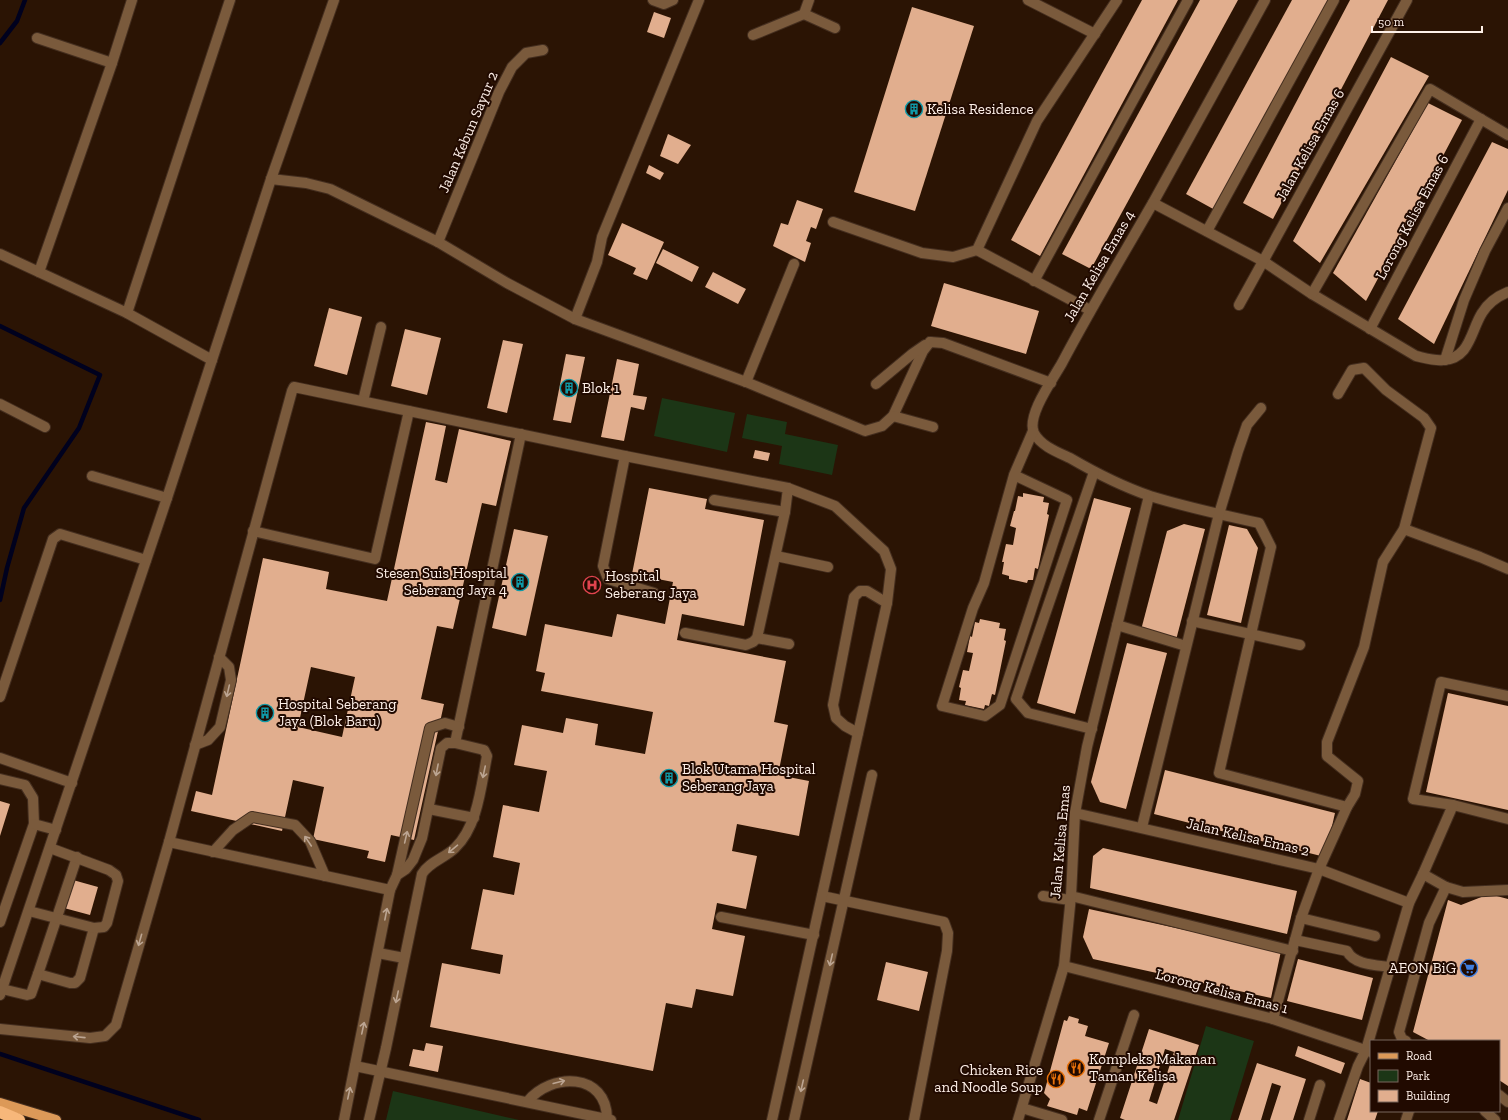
<svg xmlns="http://www.w3.org/2000/svg" width="1508" height="1120" viewBox="0 0 1508 1120" font-family="'Zilla Slab',serif">
<rect width="100%" height="100%" fill="#2b1404"/>
<g fill="#1c3616">
<polygon points="662,398 735,413 727,452 654,436"/>
<polygon points="747,414 787,422 785,434 838,445 832,475 779,464 782,446 742,438"/>
<polygon points="1206,1026 1254,1041 1230,1120 1178,1120"/>
<polygon points="393,1091 519,1120 386,1120"/>
</g>
<g fill="none" stroke-linecap="round" stroke-linejoin="round">
<g stroke="#00011e" stroke-width="4.5">
<polyline points="0,43 17,21 25,0"/>
<polyline points="0,326 100,375 79,428 24,508 7,568 0,600"/>
<polyline points="0,1054 199,1120"/>
</g>
</g>
<g fill="#e1ae8e" fill-rule="evenodd">
<polygon points="1142,0 1178,0 1040,256 1011,240"/>
<polygon points="1200,0 1238,0 1091,269 1062,254"/>
<polygon points="1292,0 1330,0 1215,210 1186,194"/>
<polygon points="1350,0 1388,0 1273,219 1243,203"/>
<polygon points="912,7 974,26 915,211 854,192"/>
<polygon points="654,12 671,18 664,38 647,32"/>
<polygon points="1391,57 1429,76 1320,263 1293,241"/>
<polygon points="1428,103 1462,120 1366,301 1333,273"/>
<polygon points="668,134 691,145 678,164 660,156"/>
<polygon points="1492,142 1508,149 1508,190 1434,344 1398,319"/>
<polygon points="649,165 664,173 660,180 646,173"/>
<polygon points="797,200 823,209 816,229 811,227 806,241 811,243 805,262 773,246 781,223 788,225"/>
<polygon points="622,223 664,242 647,280 633,274 636,268 608,255"/>
<polygon points="663,249 699,267 692,282 656,263"/>
<polygon points="713,272 746,289 738,304 705,287"/>
<polygon points="944,283 1039,311 1026,354 931,326"/>
<polygon points="329,308 362,317 347,375 314,366"/>
<polygon points="405,329 441,338 427,395 391,386"/>
<polygon points="503,340 523,344 507,413 487,408"/>
<polygon points="566,354 585,357 571,423 553,420"/>
<polygon points="617,359 639,364 633,395 647,397 644,410 631,407 624,441 601,437"/>
<path d="M 426,422 L 446,426 L 435,480 L 447,483 L 459,429 L 511,441 L 496,506 L 482,503 L 453,629 L 437,626 L 421,699 L 444,704 L 414,840 L 391,835 L 385,862 L 367,858 L 369,851 L 313,839 L 324,787 L 293,780 L 282,831 L 191,811 L 196,791 L 212,795 L 263,558 L 329,572 L 326,589 L 387,601 ZM 311,667 L 355,677 L 342,737 L 298,727 Z"/>
<polygon points="755,450 770,453 768,461 753,458"/>
<polygon points="649,488 707,499 705,509 764,520 744,626 682,614 677,640 786,661 774,722 788,725 778,775 809,781 799,836 737,824 732,851 757,856 746,909 717,903 712,929 745,936 733,996 696,989 692,1008 666,1003 653,1071 430,1027 442,963 500,974 503,955 471,949 483,889 514,895 520,863 493,857 503,805 539,812 547,771 514,765 522,725 563,733 566,718 598,724 595,745 645,754 653,712 541,691 545,673 536,671 545,624 612,637 617,614 665,624 673,582 632,574"/>
<polygon points="1023,493 1044,497 1043,502 1049,503 1047,514 1049,515 1038,569 1035,568 1033,580 1028,580 1027,583 1009,579 1009,576 1002,574 1004,562 1002,562 1006,544 1013,545 1016,528 1010,526 1014,511 1015,511 1018,496 1023,497"/>
<polygon points="1094,498 1131,508 1075,714 1037,703"/>
<polygon points="1184,524 1205,529 1176,640 1141,630 1167,531"/>
<polygon points="1229,525 1247,529 1258,548 1241,623 1207,615"/>
<polygon points="514,529 548,536 526,636 492,628"/>
<polygon points="980,619 1000,623 999,628 1006,629 1004,640 1006,641 995,695 992,694 989,706 985,705 984,709 965,705 966,701 959,700 961,688 959,687 963,670 969,671 973,653 967,652 970,636 972,637 975,622 979,623"/>
<polygon points="1127,643 1167,653 1126,809 1100,802 1091,782"/>
<polygon points="1448,693 1508,706 1508,810 1426,792"/>
<polygon points="1165,770 1335,813 1325,857 1154,814"/>
<polygon points="0,801 10,804 0,836"/>
<polygon points="1103,848 1297,891 1287,934 1090,888 1093,856"/>
<polygon points="73,880 98,887 90,915 64,908"/>
<polygon points="1489,894 1508,899 1508,1086 1499,1080 1499,1041 1430,1041 1413,1032 1448,900 1461,905"/>
<polygon points="1089,909 1281,951 1271,998 1093,959 1083,937"/>
<polygon points="1298,959 1373,978 1362,1020 1287,1001"/>
<polygon points="886,962 928,972 919,1011 877,1000"/>
<polygon points="1069,1016 1079,1019 1078,1023 1088,1026 1085,1036 1109,1043 1087,1111 1079,1108 1077,1115 1047,1106 1050,1099 1044,1093 1064,1020 1067,1021"/>
<path d="M 1149,1029 L 1199,1045 L 1174,1120 L 1125,1120 L 1120,1118 ZM 1165,1049 L 1174,1052 L 1157,1104 L 1149,1101 Z"/>
<polygon points="426,1043 443,1046 438,1072 409,1066 413,1049 424,1051"/>
<polygon points="1298,1046 1345,1063 1341,1074 1295,1056"/>
<polygon points="1257,1063 1306,1079 1293,1120 1270,1120 1281,1086 1272,1083 1261,1120 1238,1120"/>
<polygon points="1360,1079 1371,1083 1371,1111 1378,1111 1375,1120 1347,1120"/>
</g>
<g fill="none" stroke-linecap="round" stroke-linejoin="round">
<defs>
<g id="minor">
<polyline points="653,0 664,4 673,0"/>
<polyline points="1028,0 1095,34"/>
<path d="M 1265,0 C 1228,67 1191,135 1154,201 C 1123,255 1091,308 1062,363 C 1053,379 1026,416 1034,433 C 1041,446 1057,452 1070,458 C 1094,472 1124,487 1150,496 C 1186,507 1222,515 1259,523 L 1271,547 L 1219,773 L 1347,807"/>
<polyline points="804,14 835,28"/>
<polyline points="753,35 804,14 809,0"/>
<polyline points="37,38 112,63"/>
<polyline points="271,179 306,183 330,189 438,242 507,283 575,319 746,382 865,431 882,426 893,416 923,351 930,342"/>
<path d="M 1153,203 L 1263,261 L 1312,294 L 1416,356 C 1425,358 1434,361 1443,360 C 1470,359 1471,330 1482,313 C 1488,303 1498,296 1508,292"/>
<polyline points="833,222 922,253 953,257 977,250"/>
<polyline points="1207,231 1334,0"/>
<polyline points="438,242 499,92 512,67 526,53 543,50"/>
<polyline points="977,250 1037,121 1117,0"/>
<polyline points="977,250 1090,310"/>
<polyline points="0,254 127,313 212,360"/>
<polyline points="39,272 112,63 132,0"/>
<polyline points="1034,281 1188,0"/>
<polyline points="1312,294 1430,89 1508,135"/>
<polyline points="1239,305 1407,0"/>
<polyline points="127,313 230,0"/>
<polyline points="575,319 597,262 602,237 699,0"/>
<polyline points="1370,329 1481,119"/>
<polyline points="930,342 943,343 1051,383"/>
<polyline points="1445,360 1464,300 1485,251 1508,208"/>
<polyline points="746,382 794,264"/>
<polyline points="876,384 912,354 925,345"/>
<polyline points="363,401 381,327"/>
<polyline points="0,404 45,427"/>
<polyline points="893,416 933,427"/>
<polyline points="625,456 603,566 608,579 654,593"/>
<polyline points="1014,475 1067,500 1000,705 985,716 942,706 973,608 984,583 1014,475 1033,431"/>
<polyline points="92,476 167,498"/>
<polyline points="714,500 785,512"/>
<polyline points="1404,529 1480,557 1508,569"/>
<polyline points="253,531 375,559 409,411"/>
<polyline points="776,556 828,567"/>
<polyline points="1192,621 1300,645"/>
<polyline points="1117,625 1186,646"/>
<polyline points="685,633 746,645 753,642 757,638 785,512 788,488"/>
<polyline points="757,638 789,644"/>
<polyline points="1508,696 1441,682 1413,799 1453,805 1508,819"/>
<polyline points="0,697 53,539 60,534 146,560"/>
<polyline points="1092,729 1028,713 1016,699 1094,472"/>
<polyline points="858,733 845,726 836,718 833,705 854,597 860,591 867,591 887,603"/>
<polyline points="455,743 521,434"/>
<polyline points="195,745 208,740 220,727 231,680 229,667 219,657"/>
<polyline points="0,758 72,783"/>
<polyline points="0,779 25,785 33,798 34,824 0,922"/>
<polyline points="429,809 474,818"/>
<polyline points="1075,813 1319,869 1409,903"/>
<polyline points="34,824 56,830"/>
<polyline points="1142,827 1219,514 1238,451 1247,425 1261,408"/>
<polyline points="169,842 390,890"/>
<polyline points="213,852 233,830 252,817 295,825 310,841 325,876"/>
<polyline points="77,857 38,974 70,983 75,983 80,978 94,928"/>
<polyline points="1423,874 1446,887 1463,892 1508,890"/>
<polyline points="397,875 430,728 445,723 459,727"/>
<polyline points="822,896 944,922 948,933 947,951 914,1120"/>
<polyline points="1043,896 1070,900"/>
<polyline points="1071,896 1293,951"/>
<polyline points="29,911 94,928 104,927 107,923 118,881 116,875 109,870 50,848"/>
<polyline points="721,917 814,935"/>
<polyline points="1301,918 1375,936"/>
<path d="M 1295,940 L 1347,951 C 1354,965 1376,965 1390,967"/>
<polyline points="378,953 404,958"/>
<polyline points="1064,966 1273,1019 1371,1052"/>
<polyline points="2,989 27,995 31,994 38,974"/>
<polyline points="0,995 167,498 271,179 334,0"/>
<polyline points="1273,1019 1301,918 1319,869 1347,807 1355,794 1358,781 1327,756 1327,742 1364,647 1383,562 1404,529 1431,428 1424,418 1386,390 1364,368 1352,370 1338,394"/>
<polyline points="0,1029 90,1038 105,1036 116,1025 169,842 292,391 294,387 625,456 788,488 835,506 884,551 891,569 887,603 772,1120"/>
<polyline points="1406,1041 1402,1039 1399,1032 1429,923 1446,887"/>
<polyline points="355,1066 611,1120"/>
<polyline points="1499,1095 1508,1102"/>
<path d="M 527,1102 C 551,1072 607,1072 607,1119"/>
<polyline points="1022,1108 1062,1120"/>
<polyline points="1485,1111 1495,1120"/>
<path d="M 344,1120 L 390,890 L 397,875 L 406,869 L 413,860 L 422,838 L 441,748 L 447,743 L 455,743 L 484,750 L 487,756 C 481,786 478,826 455,848 C 445,858 429,862 422,874 L 386,1048 L 369,1120"/>
<polyline points="794,1120 872,775"/>
<polyline points="1018,1120 1064,966 1071,896 1075,813 1087,747 1149,496"/>
<polyline points="1099,1120 1134,1015"/>
<polyline points="1309,1120 1320,1085"/>
<polyline points="1339,1120 1358,1066 1366,1050 1409,903 1423,874 1453,805"/>
<polyline points="1406,1120 1409,1111"/>
</g>
<polyline id="major" points="0,1103 56,1120"/>
<polyline id="highway" points="0,1112 19,1120"/>
</defs>
<use href="#minor" stroke="#442e1f" stroke-width="12"/>
<use href="#major" stroke="#442e1f" stroke-width="12"/>
<use href="#highway" stroke="#442e1f" stroke-width="14"/>
<use href="#minor" stroke="#7a5a3c" stroke-width="10"/>
<use href="#major" stroke="#dc9958" stroke-width="10"/>
<use href="#highway" stroke="#f7b77a" stroke-width="12"/>
</g>
<defs><path id="oneway-shaft" d="M-6 0H5M1.5-3L5.5 0L1.5 3" fill="none" stroke-width="1.6" stroke-linecap="round" stroke-linejoin="round"/></defs>
<g stroke="#bca592">
<use href="#oneway-shaft" transform="translate(228 691) rotate(103)"/>
<use href="#oneway-shaft" transform="translate(437 770) rotate(101)"/>
<use href="#oneway-shaft" transform="translate(484 772) rotate(102)"/>
<use href="#oneway-shaft" transform="translate(406 837) rotate(-77)"/>
<use href="#oneway-shaft" transform="translate(308 841) rotate(-124)"/>
<use href="#oneway-shaft" transform="translate(453 849) rotate(140)"/>
<use href="#oneway-shaft" transform="translate(386 914) rotate(-79)"/>
<use href="#oneway-shaft" transform="translate(140 940) rotate(106)"/>
<use href="#oneway-shaft" transform="translate(831 960) rotate(103)"/>
<use href="#oneway-shaft" transform="translate(397 997) rotate(102)"/>
<use href="#oneway-shaft" transform="translate(363 1028) rotate(-78)"/>
<use href="#oneway-shaft" transform="translate(79 1037) rotate(-174)"/>
<use href="#oneway-shaft" transform="translate(559 1082) rotate(-14)"/>
<use href="#oneway-shaft" transform="translate(802 1086) rotate(103)"/>
<use href="#oneway-shaft" transform="translate(349 1093) rotate(-78)"/>
</g>
<defs>
<symbol id="building-ring" viewBox="-11 -11 22 22"><circle r="9.5" fill="#210a00" stroke="#0f9aa8" stroke-width="1.5"/><path d="M-4-6H4V6H1V3H-1V6H-4ZM-2.5-4.3h1.7v1.8h-1.7ZM.8-4.3h1.7v1.8H.8ZM-2.5-1h1.7V.8h-1.7ZM.8-1h1.7V.8H.8Z" fill="#0f9aa8"/></symbol>
<symbol id="hospital-ring" viewBox="-11 -11 22 22"><circle r="9.5" fill="#210a00" stroke="#e0444e" stroke-width="1.5"/><path d="M-5-5h3v3.5h4V-5h3V5h-3V1.5h-4V5h-3Z" fill="#e0444e"/></symbol>
<symbol id="supermarket-ring" viewBox="-11 -11 22 22"><circle r="9.5" fill="#210a00" stroke="#3f7fe0" stroke-width="1.5"/><path d="M-6-5.5h2.5l.6 2H6L4.5 2H-2.5L-4.4-4H-6ZM-1.5 3.2a1.3 1.3 0 1 0 .1 0ZM3 3.2a1.3 1.3 0 1 0 .1 0Z" fill="#3f7fe0"/></symbol>
<symbol id="restaurant-ring" viewBox="-11 -11 22 22"><circle r="9.5" fill="#210a00" stroke="#e8710a" stroke-width="1.5"/><path d="M-5-6h1v4h1v-4h1v4h1v-4h1v5L-1.5 .5V6h-2V.5L-5-1ZM5-6V6H3V1.5H1.5Q1.5-4 5-6Z" fill="#e8710a"/></symbol>
</defs>
<g fill-rule="evenodd">
<use href="#building-ring" x="904" y="99" width="20" height="20"/>
<use href="#building-ring" x="559" y="378" width="20" height="20"/>
<use href="#building-ring" x="510" y="572" width="20" height="20"/>
<use href="#hospital-ring" x="582" y="575" width="20" height="20"/>
<use href="#building-ring" x="255" y="703" width="20" height="20"/>
<use href="#building-ring" x="659" y="768" width="20" height="20"/>
<use href="#supermarket-ring" x="1459" y="958" width="20" height="20"/>
<use href="#restaurant-ring" x="1066" y="1058" width="20" height="20"/>
<use href="#restaurant-ring" x="1046" y="1069" width="20" height="20"/>
</g>
<g text-anchor="middle" stroke-width="4" stroke-linejoin="round" paint-order="stroke">
<g font-size="15" fill="#fef0e8" stroke="#210a00" text-anchor="start">
<text x="927" y="114">Kelisa Residence</text>
<text x="582" y="393">Blok 1</text>
<text x="507" y="578" text-anchor="end">Stesen Suis Hospital<tspan x="507" dy="17">Seberang Jaya 4</tspan></text>
<text x="605" y="581">Hospital<tspan x="605" dy="17">Seberang Jaya</tspan></text>
<text x="278" y="709">Hospital Seberang<tspan x="278" dy="17">Jaya (Blok Baru)</tspan></text>
<text x="682" y="774">Blok Utama Hospital<tspan x="682" dy="17">Seberang Jaya</tspan></text>
<text x="1456" y="973" text-anchor="end">AEON BiG</text>
<text x="1089" y="1064">Kompleks Makanan<tspan x="1089" dy="17">Taman Kelisa</tspan></text>
<text x="1043" y="1075" text-anchor="end">Chicken Rice<tspan x="1043" dy="17">and Noodle Soup</tspan></text>
</g>
<g font-size="15" fill="#fef0e8" stroke="#210a00">
<text transform="translate(468 132) rotate(-67)" y="5">Jalan Kebun Sayur 2</text>
<text transform="translate(1310 145) rotate(-61)" y="5">Jalan Kelisa Emas 6</text>
<text transform="translate(1412 217) rotate(-62)" y="5">Lorong Kelisa Emas 6</text>
<text transform="translate(1099 266) rotate(-60)" y="5">Jalan Kelisa Emas 4</text>
<text transform="translate(1248 837) rotate(13)" y="5">Jalan Kelisa Emas 2</text>
<text transform="translate(1060 842) rotate(-85)" y="5">Jalan Kelisa Emas</text>
<text transform="translate(1222 991) rotate(15)" y="5">Lorong Kelisa Emas 1</text>
</g>
</g>
<rect x="1370" y="1040" width="130" height="72" fill="#210a00" stroke="#79665d"/>
<rect x="1378" y="1053" width="20" height="6" fill="#dc9958" stroke="#79665d"/>
<text x="1406" y="1060" font-size="12" fill="#fef0e8">Road</text>
<rect x="1378" y="1070" width="20" height="12" fill="#1c3616" stroke="#79665d"/>
<text x="1406" y="1080" font-size="12" fill="#fef0e8">Park</text>
<rect x="1378" y="1090" width="20" height="12" fill="#e1ae8e" stroke="#79665d"/>
<text x="1406" y="1100" font-size="12" fill="#fef0e8">Building</text>
<path d="M1372 26v6h110v-6" fill="none" stroke="#fef0e8" stroke-width="2"/>
<text x="1378" y="26" font-size="12" fill="#fef0e8" stroke="#210a00" stroke-width="3" paint-order="stroke">50 m</text>
</svg>
